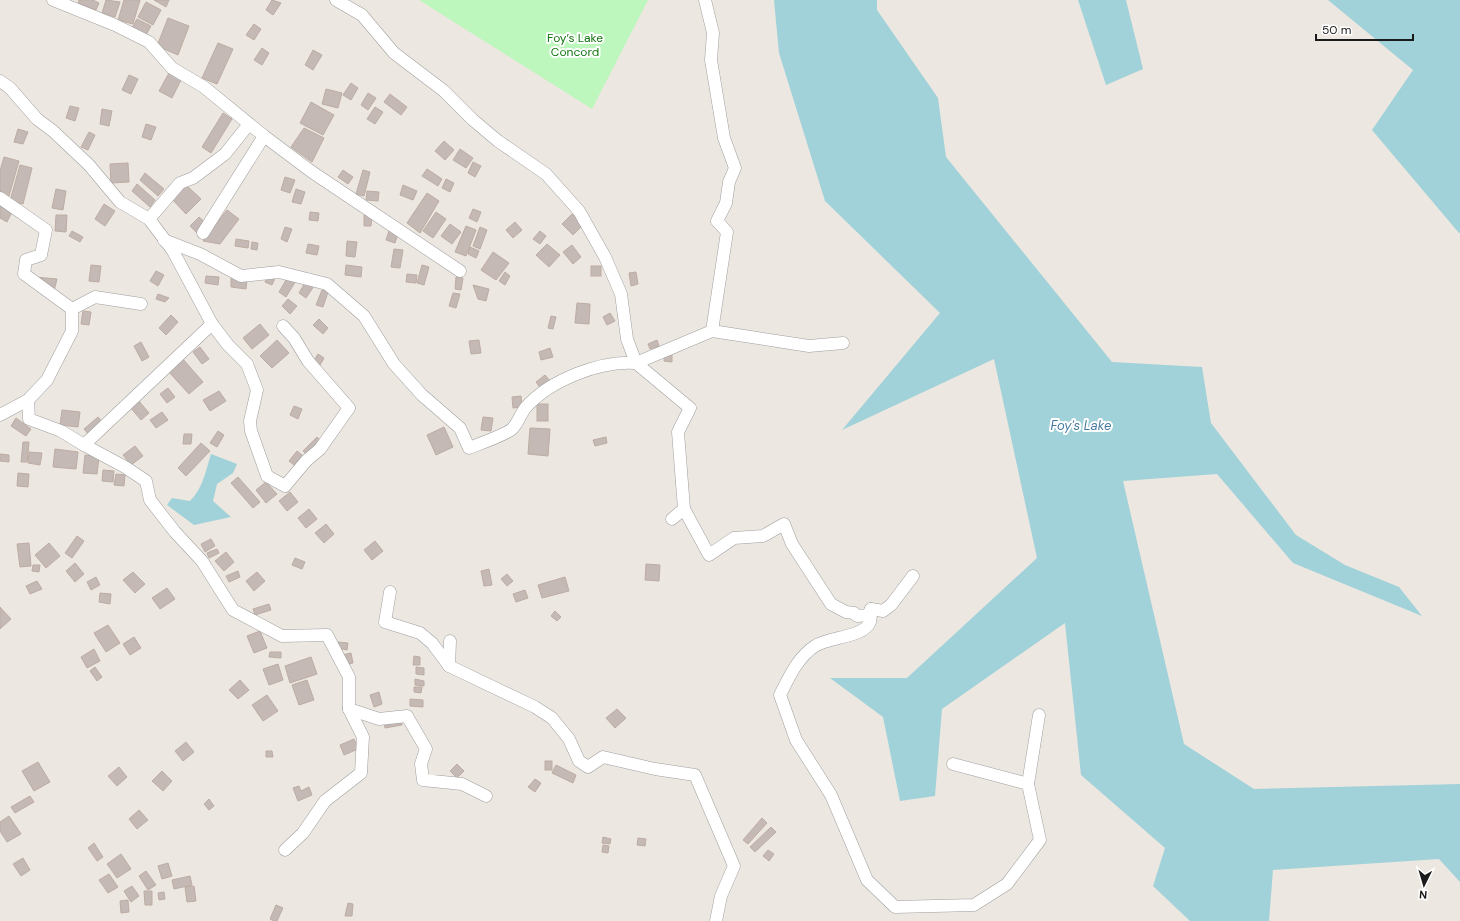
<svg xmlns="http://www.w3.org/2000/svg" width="1460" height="921" viewBox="0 0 1460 921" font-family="'DM Sans',sans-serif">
<rect width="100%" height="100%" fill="#ece7e0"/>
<polygon fill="#bdf7bd" points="419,0 648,0 592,109"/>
<g fill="#a1d2d9">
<polygon points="774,0 877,0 877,10 938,98 946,157 1112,362 1202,367 1211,423 1296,535 1345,565 1399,587 1422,616 1293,563 1217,474 1123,481 1184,744 1254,789 1460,784 1460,882 1439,859 1273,870 1269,921 1190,921 1153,886 1165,848 1081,775 1065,623 942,709 935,796 900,801 883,717 830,678 907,678 1037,558 994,359 842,430 940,313 825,201 779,53"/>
<polygon points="1078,0 1126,0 1143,69 1106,85"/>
<polygon points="1328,0 1460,0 1460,233 1459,233 1372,130 1413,70"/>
<path d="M 211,454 L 237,464 L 233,473 L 217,484 L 213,501 L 231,517 L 194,525 L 167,505 L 172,498 L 190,501 C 203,488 206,470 211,454 Z"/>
</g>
<g fill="#c4b9b4" stroke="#bdaca3">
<polygon points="79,0 93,0 99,3 96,10 78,3"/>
<polygon points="106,0 120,2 115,17 102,13"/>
<polygon points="124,0 140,0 133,24 118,20"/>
<polygon points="154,0 169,0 166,7"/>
<polygon points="272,0 281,3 273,15 266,10"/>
<polygon points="146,2 161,10 153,25 138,17"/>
<polygon points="168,18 189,26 178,55 157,46"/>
<polygon points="137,19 151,26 146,35 132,28"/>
<polygon points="254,24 261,29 254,40 246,35"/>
<polygon points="218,43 233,49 217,84 202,78"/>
<polygon points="262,48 269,53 262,65 254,60"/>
<polygon points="313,50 322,55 313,70 305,65"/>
<polygon points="169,73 181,80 172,98 159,91"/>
<polygon points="129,75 138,79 131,94 122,90"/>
<polygon points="351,83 358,88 351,100 343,95"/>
<polygon points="326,89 342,93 338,108 322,104"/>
<polygon points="368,93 376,98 368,110 361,105"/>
<polygon points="390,94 407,107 401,115 384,102"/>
<polygon points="311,102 334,115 323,135 300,123"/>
<polygon points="70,106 79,108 75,121 66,118"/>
<polygon points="375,107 383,112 375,124 367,119"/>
<polygon points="102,109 112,111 109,126 100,124"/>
<polygon points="223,113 232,119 211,153 202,147"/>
<polygon points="146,124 156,127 151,140 142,137"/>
<polygon points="304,128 324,138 312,162 291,147"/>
<polygon points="18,129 28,132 23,144 14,142"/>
<polygon points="89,132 95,135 88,150 81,147"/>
<polygon points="444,141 454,150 445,160 435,151"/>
<polygon points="460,149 473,158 466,168 453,160"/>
<polygon points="4,157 19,161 9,196 0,194 0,171"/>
<polygon points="473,162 481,166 475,177 468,173"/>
<polygon points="128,163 129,182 111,183 110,164"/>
<polygon points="20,165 32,168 23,204 10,201"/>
<polygon points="427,169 442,179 438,186 422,176"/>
<polygon points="343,170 353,177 348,184 338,177"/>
<polygon points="363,170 370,172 364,196 356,194"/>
<polygon points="145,173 164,189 158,196 140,180"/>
<polygon points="285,177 295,180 290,193 281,190"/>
<polygon points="446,179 454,183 450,192 442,188"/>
<polygon points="137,184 155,200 150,207 132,191"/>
<polygon points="185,184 201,199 186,214 171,198"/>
<polygon points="403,185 417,191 413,200 400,195"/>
<polygon points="56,189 66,191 63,210 52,208"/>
<polygon points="296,189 305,192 301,204 292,202"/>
<polygon points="367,191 379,192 378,201 366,200"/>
<polygon points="427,193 439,201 420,233 407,223"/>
<polygon points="104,204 115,211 105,226 95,219"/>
<polygon points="0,206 12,212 7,222 0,218"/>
<polygon points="473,209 481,212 477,222 469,218"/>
<polygon points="227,210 239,219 220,244 203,241"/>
<polygon points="310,212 319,213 318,221 309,220"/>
<polygon points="436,212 446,219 433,238 423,231"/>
<polygon points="572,214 583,225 573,235 562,224"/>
<polygon points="56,215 67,215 66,232 55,231"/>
<polygon points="364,215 372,215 371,226 364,226"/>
<polygon points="199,217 207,224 198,234 190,226"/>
<polygon points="515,222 522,230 513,238 506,230"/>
<polygon points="450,224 461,232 452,244 441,236"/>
<polygon points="466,226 476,230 466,256 455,252"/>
<polygon points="285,227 292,229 287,242 281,239"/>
<polygon points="480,227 487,230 480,249 473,246"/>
<polygon points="72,231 83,237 80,242 69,236"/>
<polygon points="389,231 398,234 395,243 386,240"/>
<polygon points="540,231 546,236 540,244 533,239"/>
<polygon points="236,239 249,241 248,248 235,246"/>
<polygon points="347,241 357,242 355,257 346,256"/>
<polygon points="252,242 258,243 257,250 251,249"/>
<polygon points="308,244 319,246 317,255 306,253"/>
<polygon points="547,244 560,255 549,267 536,255"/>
<polygon points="572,245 581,257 573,264 563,252"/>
<polygon points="470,247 479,251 476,258 468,254"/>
<polygon points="394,249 403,250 400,268 391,267"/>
<polygon points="493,252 509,263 496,280 481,270"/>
<polygon points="91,265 101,266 99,282 89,281"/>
<polygon points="346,265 362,267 361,277 345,275"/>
<polygon points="422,265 429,267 424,285 417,283"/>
<polygon points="272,266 279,269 272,285 265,282"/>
<rect x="591" y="266" width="10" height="10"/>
<polygon points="156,271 164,275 158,286 150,281"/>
<polygon points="505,272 510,276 505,285 499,281"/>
<polygon points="636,272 638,284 631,286 629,273"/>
<polygon points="407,274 417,275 416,283 406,282"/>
<polygon points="289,275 297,279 286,297 279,292"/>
<polygon points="206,276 219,277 218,285 205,283"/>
<polygon points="35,277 57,279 54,291"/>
<polygon points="456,277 463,278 461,290 455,289"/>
<polygon points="231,278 247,280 246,289 231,287"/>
<polygon points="306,281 314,286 306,298 299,293"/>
<polygon points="473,285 489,289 486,301 478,299"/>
<polygon points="322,290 328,292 323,307 316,305"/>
<polygon points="453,293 460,294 456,308 449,306"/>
<polygon points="158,294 169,298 165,302 156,299"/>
<polygon points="288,299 297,306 290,314 282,306"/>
<polygon points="577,303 590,304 589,324 575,323"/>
<polygon points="83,311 91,312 89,325 81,324"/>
<polygon points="610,313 615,321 607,325 603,317"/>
<polygon points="171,315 178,322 166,335 159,328"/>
<polygon points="551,316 556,317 553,329 548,328"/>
<polygon points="319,319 328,328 323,334 313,325"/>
<polygon points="260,324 269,335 252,349 243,338"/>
<polygon points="277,340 289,353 272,368 260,356"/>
<polygon points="479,340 481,353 471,354 469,341"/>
<polygon points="657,340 659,346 650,349 648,344"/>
<polygon points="141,342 149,357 142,361 134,346"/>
<polygon points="200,347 209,359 202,364 193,352"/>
<polygon points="550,348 553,357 541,360 539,352"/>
<polygon points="665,353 672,353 672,362 664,361"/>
<polygon points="318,354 324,358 316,372 309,368"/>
<polygon points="182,358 203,382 189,394 168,371"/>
<polygon points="545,375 551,382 541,389 536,382"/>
<polygon points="168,388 175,397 167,403 160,394"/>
<polygon points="219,391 226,401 210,411 203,400"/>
<polygon points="521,396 522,407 513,408 512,397"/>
<polygon points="138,400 149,413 141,420 130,407"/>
<rect x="537" y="404" width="11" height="17"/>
<polygon points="294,406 302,409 298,419 290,415"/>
<polygon points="62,410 80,412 78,427 60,425"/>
<polygon points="162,412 168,420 156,428 150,420"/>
<polygon points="98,417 103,423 89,435 84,429"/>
<polygon points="483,417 493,418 491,431 481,430"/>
<polygon points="16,418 31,429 26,436 11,426"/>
<polygon points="444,427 453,447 436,455 427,435"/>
<polygon points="530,428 550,429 548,456 528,454"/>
<polygon points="218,431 224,435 217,447 210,443"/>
<polygon points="184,434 192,434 191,444 183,444"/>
<polygon points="317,437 322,442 308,456 303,451"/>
<polygon points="606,437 607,443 595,446 593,440"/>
<polygon points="23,442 29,442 27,462 21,462"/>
<polygon points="201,443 210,451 186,476 178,468"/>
<polygon points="135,446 143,456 131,465 123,455"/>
<polygon points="55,449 78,452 76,469 53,467"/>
<polygon points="297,451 302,455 294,465 289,461"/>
<polygon points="29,452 42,453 40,465 28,463"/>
<polygon points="0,454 9,455 9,462 0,461"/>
<polygon points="85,455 99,457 97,474 83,473"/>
<polygon points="103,470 114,471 113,482 102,481"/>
<polygon points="18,473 29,474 28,487 17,486"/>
<polygon points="116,474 125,475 124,486 114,485"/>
<polygon points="238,477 260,502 253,508 231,483"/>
<polygon points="266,482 277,494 266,503 256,490"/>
<polygon points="290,492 298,502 287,511 279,501"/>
<polygon points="309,509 317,519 306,528 298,518"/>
<polygon points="326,524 334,534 324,543 315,533"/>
<polygon points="77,536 84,541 72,558 65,553"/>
<polygon points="211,539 215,546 205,552 201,544"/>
<polygon points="375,541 383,551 372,560 364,550"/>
<polygon points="29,543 31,566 20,567 17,544"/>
<polygon points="49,543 60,556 46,568 35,555"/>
<polygon points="217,549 219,553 209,558 207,553"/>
<polygon points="226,552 234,562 224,571 215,561"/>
<polygon points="295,558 305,562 302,569 292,565"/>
<polygon points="75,563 84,574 75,582 66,571"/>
<polygon points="646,564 660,565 659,581 645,580"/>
<polygon points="33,565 40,565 39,572 32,571"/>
<polygon points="489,569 492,585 484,586 481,571"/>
<polygon points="238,571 240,577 229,582 226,576"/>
<polygon points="133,572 145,584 135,593 123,580"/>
<polygon points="257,572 265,581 254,591 246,581"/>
<polygon points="507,574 513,581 507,586 501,579"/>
<polygon points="96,577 100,585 91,590 87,582"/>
<polygon points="565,577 569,591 542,598 538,585"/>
<polygon points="37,581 42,589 30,594 26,586"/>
<polygon points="167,588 175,599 160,609 152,598"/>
<polygon points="525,590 528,598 516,602 513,594"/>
<polygon points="100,593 111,594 110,604 99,602"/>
<polygon points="269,604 271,610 255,615 253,609"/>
<polygon points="0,607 11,619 0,629"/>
<polygon points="555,611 561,617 557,621 551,616"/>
<polygon points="108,625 120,643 106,652 94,633"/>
<polygon points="260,631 267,648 254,653 247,636"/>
<polygon points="134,637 141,648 130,655 123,644"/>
<polygon points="338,642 348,643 347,650 337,648"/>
<polygon points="94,649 100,661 87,668 81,657"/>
<polygon points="270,652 281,652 281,658 269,657"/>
<polygon points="351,653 353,663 344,665 342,655"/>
<polygon points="414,656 420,657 420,665 413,665"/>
<polygon points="311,657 317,674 290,683 285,666"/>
<polygon points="278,664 283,680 269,685 263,669"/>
<polygon points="95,667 102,677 97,681 90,671"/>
<polygon points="416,667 424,668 424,675 416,674"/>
<polygon points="415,679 424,681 424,686 415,685"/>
<polygon points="240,680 249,690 238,699 229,690"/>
<polygon points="307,680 314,700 299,705 292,685"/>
<polygon points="414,687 422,687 421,693 414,692"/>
<polygon points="379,692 382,704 374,707 370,695"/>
<polygon points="267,695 278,711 263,721 252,705"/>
<polygon points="410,699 423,700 423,707 410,706"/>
<polygon points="617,709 626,718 615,728 606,718"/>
<polygon points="401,719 402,725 385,728 384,721"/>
<polygon points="354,739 358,749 344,755 340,745"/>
<polygon points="186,742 194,752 183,761 175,751"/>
<polygon points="266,751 272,751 273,757 266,757"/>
<rect x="545" y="761" width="7" height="9"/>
<polygon points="38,762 50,782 34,791 22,771"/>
<polygon points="457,764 464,771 457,778 450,771"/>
<polygon points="556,765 576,775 573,783 552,773"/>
<polygon points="119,767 127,777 117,786 108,776"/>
<polygon points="162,771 172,781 163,791 152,781"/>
<polygon points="535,779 541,783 535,792 528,787"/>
<polygon points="299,786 301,791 309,787 312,795 298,801 293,788"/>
<polygon points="30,796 34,802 15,813 11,807"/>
<polygon points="209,799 214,806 209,810 204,804"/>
<polygon points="139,810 148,820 137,829 129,819"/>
<polygon points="9,816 21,834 7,842 0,831 0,822"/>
<polygon points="762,818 767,823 748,844 743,840"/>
<polygon points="771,827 776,832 755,852 750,847"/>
<polygon points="603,837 611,839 610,844 602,843"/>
<polygon points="638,838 646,839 645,846 637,845"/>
<polygon points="94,843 103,857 97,861 88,848"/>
<polygon points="603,845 609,846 608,853 602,852"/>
<polygon points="768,850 774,854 769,861 763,856"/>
<polygon points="121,854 131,869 117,878 107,864"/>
<polygon points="23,858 30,870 21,876 13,864"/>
<polygon points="168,863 172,876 162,879 158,866"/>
<polygon points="146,871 156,885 148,890 139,876"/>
<polygon points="109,874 118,887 108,893 99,880"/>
<polygon points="190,876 192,885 174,889 172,880"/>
<polygon points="132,886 139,896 131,902 124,891"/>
<polygon points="194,886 196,901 187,902 185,887"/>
<polygon points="144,891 152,891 152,905 145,905"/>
<polygon points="164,892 165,899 159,900 158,893"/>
<polygon points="128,900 129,912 121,913 120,901"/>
<polygon points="348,903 353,904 352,916 345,916"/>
<polygon points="276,905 283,908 277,921 274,921 270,919"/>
</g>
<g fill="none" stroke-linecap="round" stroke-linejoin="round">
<defs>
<g id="minor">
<polyline points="53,0 115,25 149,42 172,68 204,87 264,136 312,172 460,271"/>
<polyline points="705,0 713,33 711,60 724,138 735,168 729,182 726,203 717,221 727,232 712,331 636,363 690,408 678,432 684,509 709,555 734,538 763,536 784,524 792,544 831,604 846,612 854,613 857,616 868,615 871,609 883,611 891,605 913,576"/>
<polyline points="0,81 10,88 37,119 53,131 89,165 120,202 149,219 173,251 212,324 228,345 247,364 257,390 250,421 251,431 267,476 285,486 306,461 320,449 349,408 308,361 294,338 283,326"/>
<polyline points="0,198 46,230 41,255 26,260 24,274 72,309 72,331 47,380 28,400 29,419 61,431 84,445"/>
<polyline points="149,219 180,183 193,178 225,154 249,124"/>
<polyline points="203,233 264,136"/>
<path d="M 164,240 L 200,254 L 241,276 L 279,272 L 327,284 L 364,316 L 394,364 L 422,395 L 460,428 L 469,448 C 479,444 505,435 512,429 C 518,424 521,412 527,406 C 551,380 601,360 636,363 L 627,339 L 621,294 L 605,257 L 579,211 L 546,174 L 498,141 L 473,120 L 444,91 L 394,53 L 362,15 L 336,0"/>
<polyline points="72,309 95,297 141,304"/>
<polyline points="212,324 84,445 125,467 146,481 150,500 175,532 202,561 233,610 282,636 327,635 349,677 349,709 379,719 407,716 426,749 421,764 423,780 462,784 486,796"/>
<polyline points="712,331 809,346 843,343"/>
<polyline points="0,415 28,400"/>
<polyline points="672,519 684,509"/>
<polyline points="390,592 385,622 420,633 432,643 449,666"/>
<path d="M 871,609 C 871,613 871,618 870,622 C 863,638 831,636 815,646 C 798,657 789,677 780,695 L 796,740 L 831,795 L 867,880 L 895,907 L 974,905 L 1007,884 L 1040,840 L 1028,784 L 953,764"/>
<polyline points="450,641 449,666 535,707 552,718 569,739 579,761 588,767 603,757 655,769 695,775 734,866 721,896 716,921"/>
<polyline points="1028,784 1039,715"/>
<polyline points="285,850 303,833 325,801 361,773 363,737 349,709"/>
</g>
</defs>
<use href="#minor" stroke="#9f9f9f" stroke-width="13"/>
<use href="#minor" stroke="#fff" stroke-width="12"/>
</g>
<g text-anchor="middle" stroke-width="4" stroke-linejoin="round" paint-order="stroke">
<g font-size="12" fill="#0f740e" stroke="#fff">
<text x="575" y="42">Foy’s Lake<tspan x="575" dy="14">Concord</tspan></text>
</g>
<g font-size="13" font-style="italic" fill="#487ba0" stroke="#fff">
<text x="1081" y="430">Foy's Lake</text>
</g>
</g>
<g transform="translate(1424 885) rotate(185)" stroke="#ffffff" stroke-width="3" paint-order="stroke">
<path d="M0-3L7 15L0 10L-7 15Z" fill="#1b1b1b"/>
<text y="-6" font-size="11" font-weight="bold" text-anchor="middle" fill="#1b1b1b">N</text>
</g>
<path d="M1316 34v6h97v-6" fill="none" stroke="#1b1b1b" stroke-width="2"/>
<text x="1322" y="34" font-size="12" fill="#1b1b1b" stroke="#ffffff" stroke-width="3" paint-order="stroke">50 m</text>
</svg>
